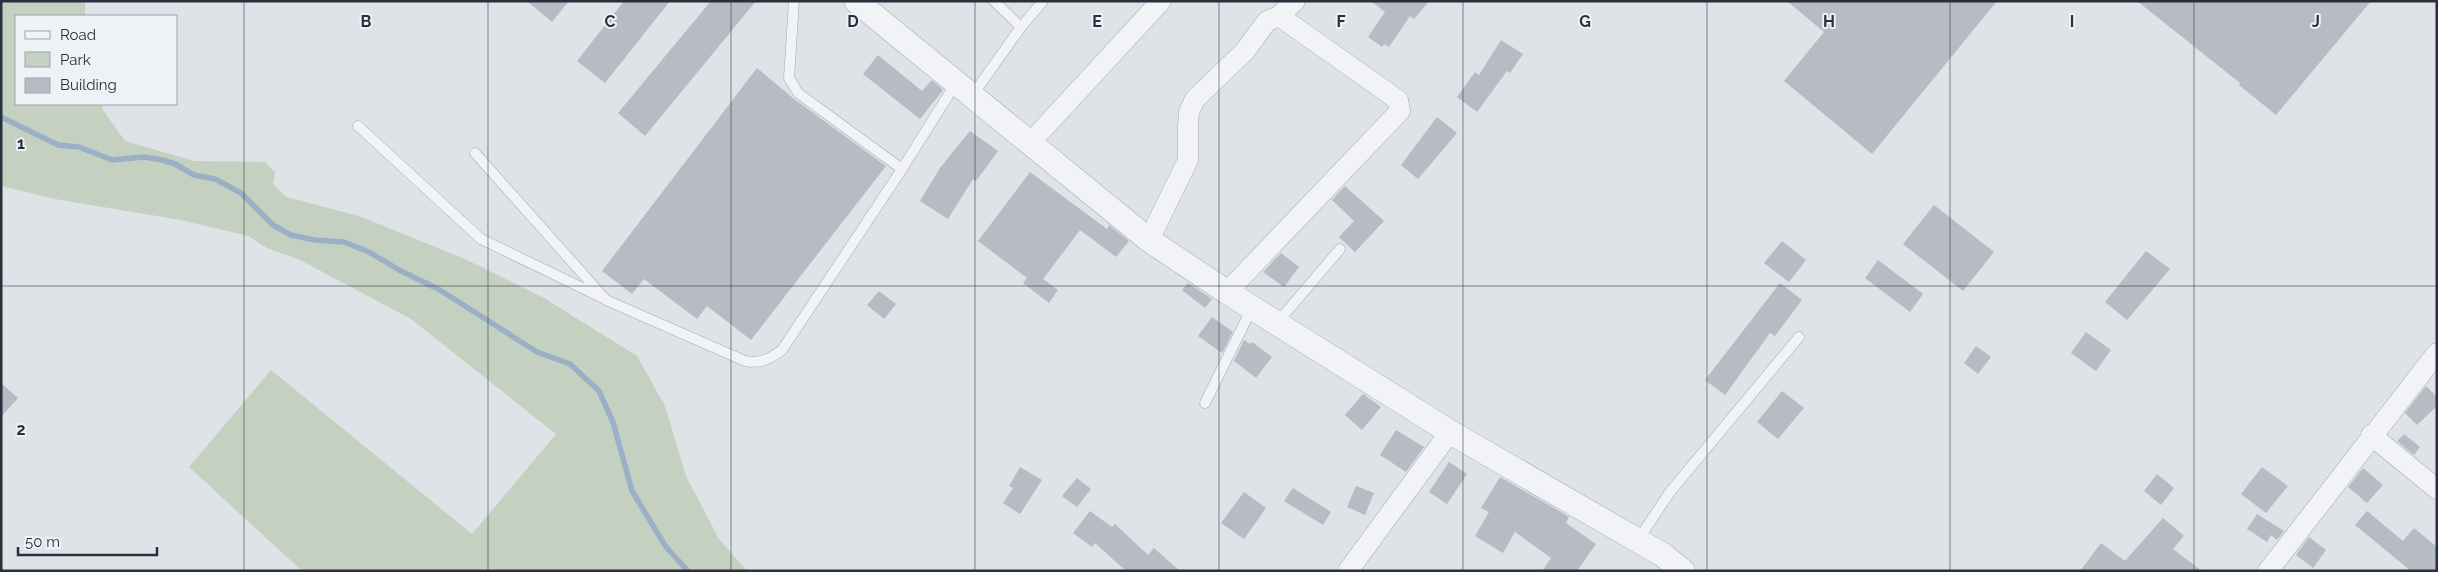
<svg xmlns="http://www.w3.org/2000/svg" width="2438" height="572" viewBox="0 0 2438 572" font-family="Raleway,sans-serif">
<rect width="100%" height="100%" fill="#dfe2e7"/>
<polygon fill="#c4d1c0" points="1,1 85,1 85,16 16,16 16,104 102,104 103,110 125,141 194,161 265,162 275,172 273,184 286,197 359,216 465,259 544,298 637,356 665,406 686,476 719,539 747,571 302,571 189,467 271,370 472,534 556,434 411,319 300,260 267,248 248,236 181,220 55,199 1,186"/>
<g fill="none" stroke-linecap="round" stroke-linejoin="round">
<polyline stroke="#9bb0c6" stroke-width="5.5" points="1,117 58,145 79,147 112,160 144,157 162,160 175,164 194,175 215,179 241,193 273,225 291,235 315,240 344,242 369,252 399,270 440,290 537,352 570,364 599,391 613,422 632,491 666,547 688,571"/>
</g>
<g fill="#b6bbc4">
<polygon points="527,1 569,1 552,22"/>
<polygon points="624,1 670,1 605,83 577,61"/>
<polygon points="711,1 756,1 645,136 618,113"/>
<polygon points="1371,1 1429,1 1414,19 1410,16 1389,47 1384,44 1382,47 1368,37 1385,12"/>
<polygon points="1787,1 1997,1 1872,154 1784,81 1824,32"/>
<polygon points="2137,1 2371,1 2276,115 2239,85 2240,83"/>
<polygon points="1501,40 1523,54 1510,73 1507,71 1477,112 1457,97 1475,72 1479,75"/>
<polygon points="878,55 922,91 932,80 943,90 920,119 863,74"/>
<polygon points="757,68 794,99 886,166 751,340 707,306 697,319 644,279 632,294 602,271"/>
<polygon points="1437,117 1457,133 1418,179 1401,165"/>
<polygon points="970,131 998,151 976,181 973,179 948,219 920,201 940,168"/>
<polygon points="1030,172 1107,229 1109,225 1129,241 1116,257 1080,230 1043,279 1058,290 1049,303 1023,283 1027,278 978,241"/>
<polygon points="1345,186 1384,221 1355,252 1339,237 1354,221 1332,200"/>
<polygon points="1934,205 1994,252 1963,291 1903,244"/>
<polygon points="1782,241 1806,260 1789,282 1764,263"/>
<polygon points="2146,251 2170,269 2127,320 2105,302"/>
<polygon points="1281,253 1299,267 1284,287 1263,272"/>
<polygon points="1878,260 1923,294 1910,312 1865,278"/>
<polygon points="1188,283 1212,299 1205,308 1182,290"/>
<polygon points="1780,283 1802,300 1775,336 1770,333 1725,395 1705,380"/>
<polygon points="879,291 896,304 884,319 867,305"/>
<polygon points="1212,317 1233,332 1222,353 1198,336"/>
<polygon points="2086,332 2111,350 2096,371 2071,353"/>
<polygon points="1244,340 1250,344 1252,342 1272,357 1256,378 1234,361"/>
<polygon points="1976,346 1991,357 1978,374 1964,363"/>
<polygon points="1,383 18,398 1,417"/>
<polygon points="2426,386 2437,397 2437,406 2417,425 2405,413"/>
<polygon points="1782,391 1804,408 1778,439 1757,422"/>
<polygon points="1363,394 1381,407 1362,430 1345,415"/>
<polygon points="1396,430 1424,447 1406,472 1380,455"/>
<polygon points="2404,434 2420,447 2414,455 2397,441"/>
<polygon points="1449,462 1467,474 1447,504 1429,492"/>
<polygon points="1020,467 1042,480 1020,514 1003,503 1013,488 1009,486"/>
<polygon points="2262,467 2288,486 2266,513 2241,494"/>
<polygon points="2363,468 2383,485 2367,503 2348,487"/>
<polygon points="2157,474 2174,488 2161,505 2144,491"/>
<polygon points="1500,477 1566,515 1569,517 1566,523 1596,544 1577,571 1542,571 1551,558 1515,532 1503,553 1475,536 1489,512 1481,508"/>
<polygon points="1077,478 1091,489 1077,507 1062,496"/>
<polygon points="1356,486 1374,493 1365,515 1347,507"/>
<polygon points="1293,488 1331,512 1323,525 1284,501"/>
<polygon points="1244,492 1266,508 1244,539 1221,523"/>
<polygon points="1090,511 1112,527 1115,524 1148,555 1154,548 1180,571 1126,571 1095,543 1092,547 1073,533"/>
<polygon points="2367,511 2403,541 2414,528 2437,547 2437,571 2411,571 2355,525"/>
<polygon points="2257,514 2284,531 2277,540 2271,535 2267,542 2247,529"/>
<polygon points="2163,518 2184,536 2173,549 2202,571 2080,571 2101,543 2125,561"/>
<polygon points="2309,537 2326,550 2313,568 2296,555"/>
</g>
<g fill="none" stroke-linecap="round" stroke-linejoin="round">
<defs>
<g id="service">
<polyline points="794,1 789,78 798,93 902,169"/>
<polyline points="994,1 1021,27"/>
<polyline points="972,96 1021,27 1043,1"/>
<polyline points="358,126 481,239 601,297"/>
<path d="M 475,153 L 606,300 L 745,361 C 762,364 769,359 782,350 L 902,169 L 956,83"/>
<polyline points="1277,323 1340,249"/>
<polyline points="1205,403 1252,308"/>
<polyline points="1638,540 1670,492 1799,337"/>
</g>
<g id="minor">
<polyline points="1030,143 1161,1"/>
<polyline points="1149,240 1188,160 1188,126 1189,112 1195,99 1245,51 1267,21 1279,16 1295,1"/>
<polyline points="1227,292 1400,111 1398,100 1279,16"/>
<polyline points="2371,435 2437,489"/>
<polyline points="1348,571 1450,432"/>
<polyline points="2268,571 2437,353"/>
</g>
<polyline id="tertiary" points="856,1 1149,240 1227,292 1450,432 1663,555 1683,571"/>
</defs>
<use href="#service" stroke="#a5a9b1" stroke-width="11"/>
<use href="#minor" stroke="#a5a9b1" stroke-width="21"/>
<use href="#tertiary" stroke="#a5a9b1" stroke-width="25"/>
<use href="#service" stroke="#f1f3f6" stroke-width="10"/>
<use href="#minor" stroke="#f1f3f6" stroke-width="20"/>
<use href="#tertiary" stroke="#f1f3f6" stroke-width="24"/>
</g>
<path fill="none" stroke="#29303d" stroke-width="1" stroke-opacity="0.55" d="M 244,1 L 244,571M 488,1 L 488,571M 731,1 L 731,571M 975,1 L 975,571M 1219,1 L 1219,571M 1463,1 L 1463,571M 1707,1 L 1707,571M 1950,1 L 1950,571M 2194,1 L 2194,571M 1,286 L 2437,286"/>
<g font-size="16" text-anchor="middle" font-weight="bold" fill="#29303d" stroke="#eef1f5" stroke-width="4" stroke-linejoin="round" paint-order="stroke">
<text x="366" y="27">B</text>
<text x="610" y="27">C</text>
<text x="853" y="27">D</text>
<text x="1097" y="27">E</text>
<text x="1341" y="27">F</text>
<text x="1585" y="27">G</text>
<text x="1829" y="27">H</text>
<text x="2072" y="27">I</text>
<text x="2316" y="27">J</text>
<text x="21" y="149">1</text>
<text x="21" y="435">2</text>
</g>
<rect width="2438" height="572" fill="none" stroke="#29303d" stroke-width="5"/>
<rect x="15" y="15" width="162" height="90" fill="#eef1f5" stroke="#9fa4ab"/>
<rect x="25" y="31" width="25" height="8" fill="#f1f3f6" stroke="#9fa4ab"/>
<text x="60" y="40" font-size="15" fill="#29303d">Road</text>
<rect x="25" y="52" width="25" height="15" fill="#c4d1c0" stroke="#9fa4ab"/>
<text x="60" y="65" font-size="15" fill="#29303d">Park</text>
<rect x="25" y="78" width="25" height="15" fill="#b6bbc4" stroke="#9fa4ab"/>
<text x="60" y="90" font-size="15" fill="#29303d">Building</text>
<path d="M18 547v8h139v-8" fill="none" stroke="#29303d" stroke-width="2.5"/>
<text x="25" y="547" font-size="15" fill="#29303d" stroke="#eef1f5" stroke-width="4" paint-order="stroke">50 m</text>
</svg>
